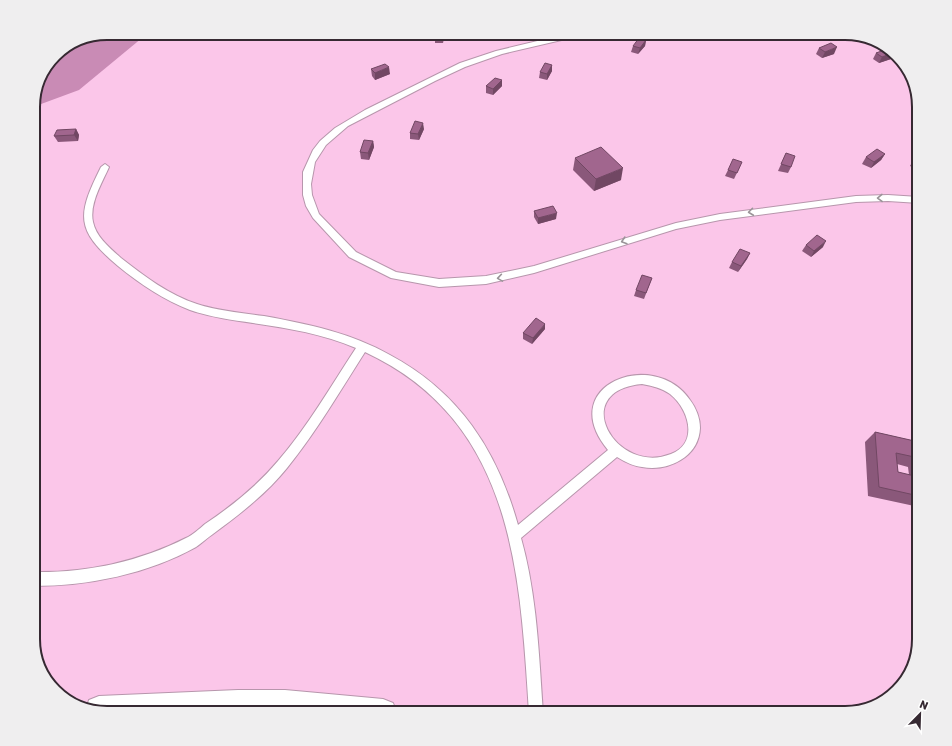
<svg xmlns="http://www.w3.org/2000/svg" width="952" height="746" viewBox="0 0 952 746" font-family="Rubik,sans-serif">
<rect width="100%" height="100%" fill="#fef7fb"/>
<polygon fill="#fbc6e9" points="107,33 846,33 894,51 912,74 919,107 919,640 901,688 878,706 845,713 106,713 58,695 41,672 33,644 33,102 40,74 58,51"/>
<path fill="#c98bb5" d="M 107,33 L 148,33 L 79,90 L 33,107 C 33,89 43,64 57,52 C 63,47 97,37 107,33 Z"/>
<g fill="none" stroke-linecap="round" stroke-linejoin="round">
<defs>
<g id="lane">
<polygon points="571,33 584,33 583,35 502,54 465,67 435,81 348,126 326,145 315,162 311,184 312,195 319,214 356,252 396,272 439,279 486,276 534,266 676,223 720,214 856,196 888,195 919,197 919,203 888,201 856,202 720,220 676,229 534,273 486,284 439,287 391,278 349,257 313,218 306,206 303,195 303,172 313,150 320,141 335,128 365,110 460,63 496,51"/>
<path d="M 105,164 L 109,167 C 102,183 89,204 93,222 C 96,237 110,248 121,258 C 144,276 169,295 197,304 C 219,311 242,313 264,316 C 308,324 351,333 390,355 C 459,392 497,450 518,525 L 608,450 C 554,385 654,347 690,400 C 696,408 700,418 700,428 C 699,457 668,472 642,467 C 633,466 625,462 617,457 L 521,538 C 537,595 539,655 543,713 L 529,713 C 520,570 513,421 365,352 C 340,391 317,431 287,468 C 266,494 240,514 213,534 C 207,538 202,543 196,547 C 147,574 89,586 33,586 L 33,572 C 85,573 139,562 186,538 C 193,535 199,529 205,524 C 232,506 257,486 278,461 C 308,426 331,386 356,348 C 323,334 288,328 253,323 C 232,320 210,317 190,310 C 164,300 140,284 118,266 C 75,230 77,215 101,167 ZM 642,384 C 652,386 662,388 670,394 C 689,409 699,443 671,454 C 616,476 567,391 642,384 Z"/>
</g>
<polygon id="street" points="238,690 285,690 383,699 393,703 397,713 106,713 87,706 89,700 99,696"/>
</defs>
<use href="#lane" stroke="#b796ac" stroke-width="2"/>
<use href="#street" stroke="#b796ac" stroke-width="2"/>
<use href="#lane" fill="#fff" fill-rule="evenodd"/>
<use href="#street" fill="#fff" fill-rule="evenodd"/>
</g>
<g fill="#8a587a" fill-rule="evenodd">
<polygon points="444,33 443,43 435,43 435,37"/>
<polygon points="748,33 767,33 764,39 750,41 746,37"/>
<polygon points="646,40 645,46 638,54 631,52 633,46"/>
<polygon points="819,48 834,54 822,58 816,54"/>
<polygon points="876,53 891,59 879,63 873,59"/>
<polygon points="552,65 552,71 547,80 539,78 540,72"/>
<polygon points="371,69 390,74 375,80 372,76"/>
<polygon points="502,80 502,86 493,95 486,93 486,86"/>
<polygon points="76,129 79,135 78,141 58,142 54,136"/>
<polygon points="424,129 419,140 410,139 410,133"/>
<polygon points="373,141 374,147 369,160 361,159 360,152"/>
<polygon points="786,153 791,167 788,173 778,171"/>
<polygon points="885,154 881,160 871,168 862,164 866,157"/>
<polygon points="919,155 919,170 910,166 914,159"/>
<polygon points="575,158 621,180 594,191 573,170"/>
<polygon points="742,162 734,179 725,176 728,170"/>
<polygon points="534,211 556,219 538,224 534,217"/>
<polygon points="806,245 823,247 811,257 802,251"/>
<polygon points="750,253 747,259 738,272 729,268 732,262"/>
<polygon points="652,278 644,299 634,296 636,290"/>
<polygon points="545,329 532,344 523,339 523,333"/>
<path d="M 875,432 L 919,442 L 919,507 L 868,496 L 865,442 ZM 897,464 L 908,467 L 909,475 L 898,472 Z"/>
</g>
<g fill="#714763">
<polygon points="443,33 444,33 444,34 443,43"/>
<polygon points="763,33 767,33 764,39 750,41 752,35"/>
<polygon points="646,40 645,46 638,54 640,48"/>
<polygon points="837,47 834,54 822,58 825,52"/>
<polygon points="894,52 891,59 879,63 882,57"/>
<polygon points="552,65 552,71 547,80 547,74"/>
<polygon points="389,67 390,74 375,80 375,73"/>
<polygon points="502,80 502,86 493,95 493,89"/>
<polygon points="423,123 424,129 419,140 418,134"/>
<polygon points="76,129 79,135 78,141 74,135"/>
<polygon points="373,141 374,147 369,160 368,153"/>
<polygon points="885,154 881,160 871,168 874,162"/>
<polygon points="623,168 621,180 594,191 596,179"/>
<polygon points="557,213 556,219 538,224 538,218"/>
<polygon points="826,241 823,247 811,257 814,251"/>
<polygon points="750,253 747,259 738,272 741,266"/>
<polygon points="545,324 545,329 532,344 533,338"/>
</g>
<g fill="#a1668e" stroke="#714763">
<rect x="435" y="33" width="8" height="4"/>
<polygon points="751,33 763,33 752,35"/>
<polygon points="639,38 646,40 640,48 633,46"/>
<polygon points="831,43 837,47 825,52 819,48"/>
<polygon points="887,49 894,52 882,57 876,53"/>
<polygon points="545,63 552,65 547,74 540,72"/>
<polygon points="385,64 389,67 375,73 371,69"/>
<polygon points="495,78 502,80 493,89 486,86"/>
<polygon points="415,121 423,123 418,134 410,133"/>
<polygon points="76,129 74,135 54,136 57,130"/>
<polygon points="364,140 373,141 368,153 360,152"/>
<polygon points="601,147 623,168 596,179 575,158"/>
<polygon points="877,149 885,154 874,162 866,157"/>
<polygon points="786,153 795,156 791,167 781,164"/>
<polygon points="919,155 919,161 914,159"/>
<polygon points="733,159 742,162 737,173 728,170"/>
<polygon points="553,206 557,213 538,218 534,211"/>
<polygon points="817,235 826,241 814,251 806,245"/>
<polygon points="740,249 750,253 741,266 732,262"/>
<polygon points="642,275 652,278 646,293 636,290"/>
<polygon points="536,318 545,324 533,338 523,333"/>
<polygon points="875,432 919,442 919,458 896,453 898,472 919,477 919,496 879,487"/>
</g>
<defs><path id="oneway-chevron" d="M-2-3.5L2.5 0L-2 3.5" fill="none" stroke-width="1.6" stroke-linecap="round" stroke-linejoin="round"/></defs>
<g stroke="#9a9498">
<use href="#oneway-chevron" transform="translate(880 198) rotate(179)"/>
<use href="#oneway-chevron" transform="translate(751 212) rotate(173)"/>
<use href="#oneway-chevron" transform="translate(624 241) rotate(163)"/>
<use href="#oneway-chevron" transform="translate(500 278) rotate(171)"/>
</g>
<path d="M0 0H952V746H0ZM107 40H845A67 67 0 0 1 912 107V639A67 67 0 0 1 845 706H107A67 67 0 0 1 40 639V107A67 67 0 0 1 107 40Z" fill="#efeeef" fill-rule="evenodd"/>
<path fill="none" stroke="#362932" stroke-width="2" d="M107 40H845A67 67 0 0 1 912 107V639A67 67 0 0 1 845 706H107A67 67 0 0 1 40 639V107A67 67 0 0 1 107 40Z"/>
<g transform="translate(920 714) rotate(23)" stroke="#ffffff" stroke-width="3" paint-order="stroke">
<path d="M0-3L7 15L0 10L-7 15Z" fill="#362932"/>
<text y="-6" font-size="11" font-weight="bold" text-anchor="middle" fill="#362932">N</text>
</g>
</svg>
